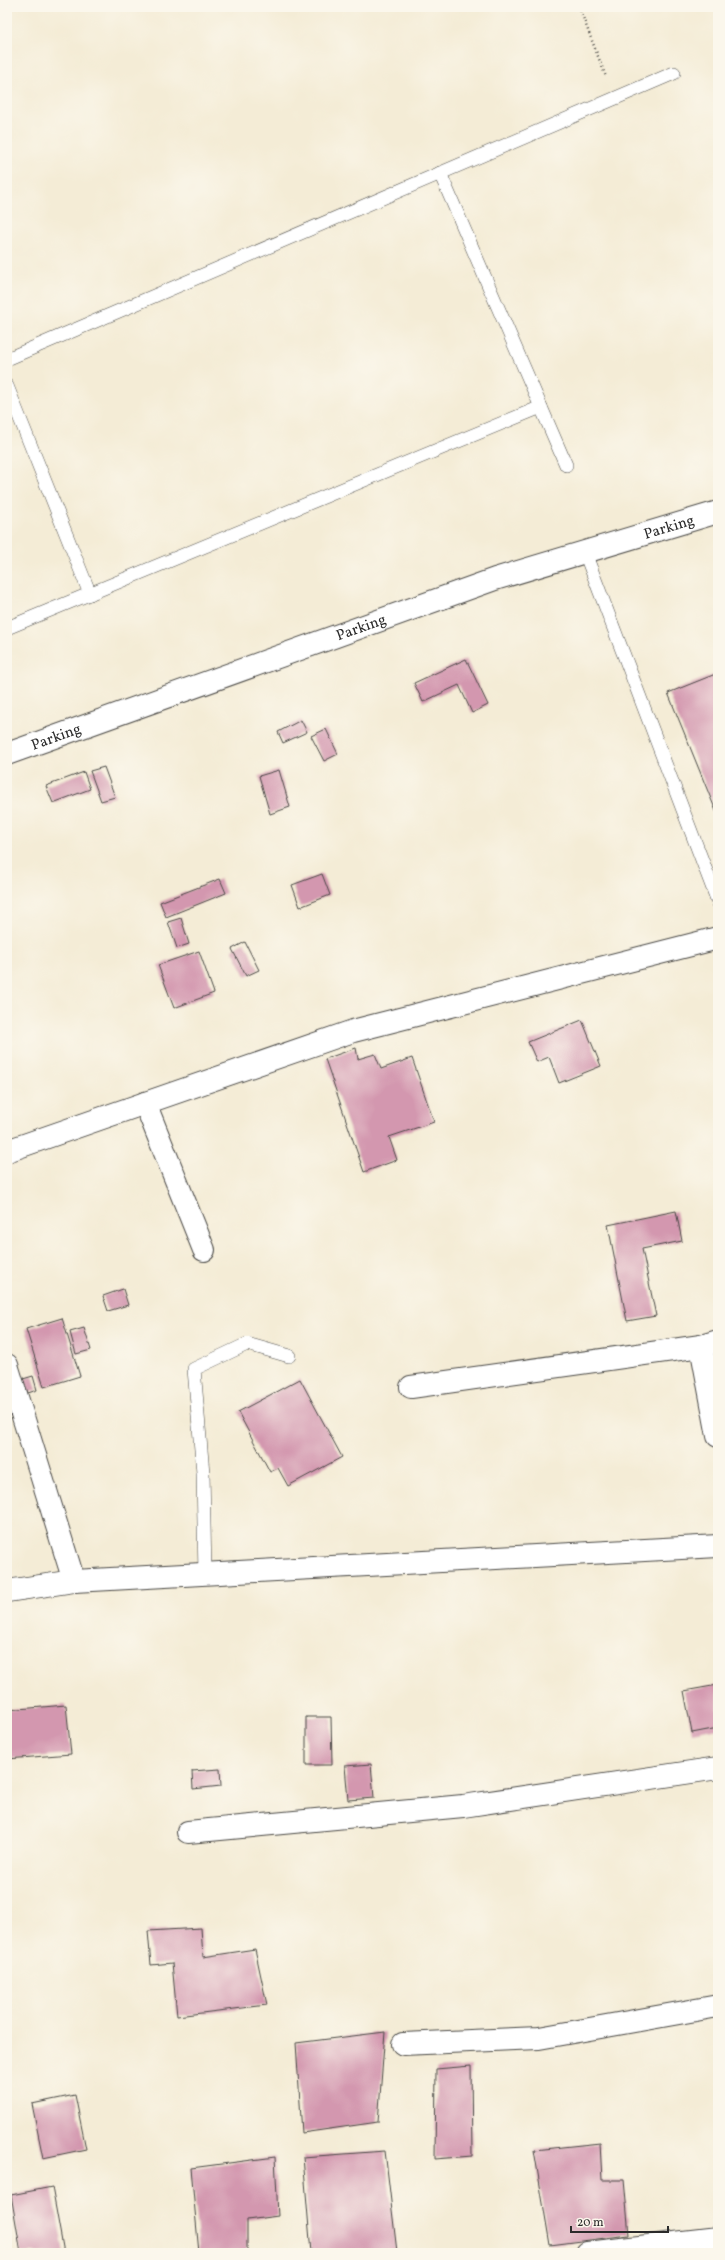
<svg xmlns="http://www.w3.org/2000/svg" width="725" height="2260" viewBox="0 0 725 2260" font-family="Vollkorn,serif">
<rect width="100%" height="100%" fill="#fbf7ec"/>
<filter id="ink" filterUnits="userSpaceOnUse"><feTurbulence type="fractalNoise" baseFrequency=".025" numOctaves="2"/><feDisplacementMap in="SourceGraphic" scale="8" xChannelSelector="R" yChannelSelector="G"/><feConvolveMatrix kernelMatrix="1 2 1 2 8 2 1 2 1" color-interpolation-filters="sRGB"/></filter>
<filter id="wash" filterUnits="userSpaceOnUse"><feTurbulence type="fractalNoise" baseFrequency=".012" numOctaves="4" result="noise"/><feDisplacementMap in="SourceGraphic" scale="16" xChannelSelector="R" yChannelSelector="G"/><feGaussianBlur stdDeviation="0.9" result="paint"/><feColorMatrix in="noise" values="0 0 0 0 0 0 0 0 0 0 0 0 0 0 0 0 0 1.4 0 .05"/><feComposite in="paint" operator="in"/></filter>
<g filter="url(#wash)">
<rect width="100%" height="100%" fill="#f4ecd6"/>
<g id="blocks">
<g fill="#d397af">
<polygon points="466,659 488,705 472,713 459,685 423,702 414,683"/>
<polygon points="718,673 718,816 668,693"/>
<polygon points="301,720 307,732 283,743 278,732"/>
<polygon points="326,729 338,754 324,761 311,736"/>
<polygon points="104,767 115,797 101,801 90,771"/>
<polygon points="279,770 290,807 270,814 259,776"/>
<polygon points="84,772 90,789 53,803 46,786"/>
<polygon points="322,874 330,895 300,907 292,885"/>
<polygon points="220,879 226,893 166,917 160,902"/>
<polygon points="181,918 189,944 177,948 168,922"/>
<polygon points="245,942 259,970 246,976 232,949"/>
<polygon points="199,951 214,993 174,1008 158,965"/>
<polygon points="582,1020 601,1066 559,1083 549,1057 537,1062 528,1042"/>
<polygon points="356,1048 358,1059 375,1054 381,1069 412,1058 434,1122 389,1137 397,1160 364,1172 325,1059"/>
<polygon points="676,1211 682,1241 642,1249 656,1316 627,1321 608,1225"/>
<polygon points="123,1289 128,1305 108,1311 103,1296"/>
<polygon points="62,1318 80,1376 44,1387 26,1329"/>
<polygon points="84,1328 91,1350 76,1354 70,1332"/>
<polygon points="33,1376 37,1390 28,1393 23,1379"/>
<polygon points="300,1379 342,1457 288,1486 278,1468 270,1472 238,1412"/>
<polygon points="718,1685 718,1728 692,1733 684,1691"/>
<polygon points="66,1705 71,1754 7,1759 7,1710"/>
<polygon points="306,1717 331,1717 332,1765 306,1765"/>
<polygon points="371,1764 374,1798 348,1800 345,1766"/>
<polygon points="220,1769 221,1786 193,1789 192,1771"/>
<polygon points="201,1928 203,1957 255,1949 267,2005 177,2016 172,1963 151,1965 148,1931"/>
<polygon points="385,2032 378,2122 302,2133 296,2043"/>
<polygon points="471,2066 472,2156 435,2159 436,2069"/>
<polygon points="75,2095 86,2149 43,2158 32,2104"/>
<polygon points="600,2143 602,2180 624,2180 629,2235 550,2245 534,2150"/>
<polygon points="385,2151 397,2252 311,2253 303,2157"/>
<polygon points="275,2157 278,2216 247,2220 247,2253 199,2253 191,2168"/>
<polygon points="52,2187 64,2253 21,2253 11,2195"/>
</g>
</g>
</g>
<g filter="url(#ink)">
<use href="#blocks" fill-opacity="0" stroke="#494845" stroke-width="1"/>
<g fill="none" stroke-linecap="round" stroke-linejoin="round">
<defs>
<g id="lane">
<polyline points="440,173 566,465"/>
<polyline points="7,359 674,73"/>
<polyline points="7,386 90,594"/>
<polyline points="585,553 718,902"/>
<polyline points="7,628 541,407"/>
<polyline points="205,1574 203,1473 194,1369 247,1344 289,1356"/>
</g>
<g id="street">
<path id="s1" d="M 7,754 L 495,579 L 718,512"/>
<polyline points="145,1103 204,1250"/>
<polyline points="7,1151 353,1031 718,938"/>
<polyline points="701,1346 718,1436"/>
<polyline points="7,1365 74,1581"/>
<polyline points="411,1387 701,1346 718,1341"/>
<polyline points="7,1591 74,1581 718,1546"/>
<polyline points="188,1832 463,1806 718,1768"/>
<polyline points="403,2044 539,2038 718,2006"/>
<polyline points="587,2253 718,2238"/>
</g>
</defs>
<use href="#lane" stroke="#494845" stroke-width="14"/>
<use href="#street" stroke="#494845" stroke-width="24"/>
<polyline stroke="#494845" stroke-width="2.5" stroke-dasharray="1 3" stroke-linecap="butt" points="579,7 606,77"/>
<use href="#lane" stroke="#fff" stroke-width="13"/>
<use href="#street" stroke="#fff" stroke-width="22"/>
</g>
</g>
<g text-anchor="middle" stroke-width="3.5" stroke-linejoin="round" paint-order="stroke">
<g font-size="15" fill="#2b2b2b" stroke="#fbf7ec">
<text dy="5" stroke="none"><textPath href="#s1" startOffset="700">Parking</textPath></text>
<text dy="5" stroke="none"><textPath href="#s1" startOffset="376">Parking</textPath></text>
<text dy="5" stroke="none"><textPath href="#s1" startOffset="52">Parking</textPath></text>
</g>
</g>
<rect width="725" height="2260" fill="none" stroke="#fbf7ec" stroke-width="24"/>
<path d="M571 2226v6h97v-6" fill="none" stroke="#2b2b2b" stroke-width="2"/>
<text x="577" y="2226" font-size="12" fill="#2b2b2b" stroke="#fbf7ec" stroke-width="3" paint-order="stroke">20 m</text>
</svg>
